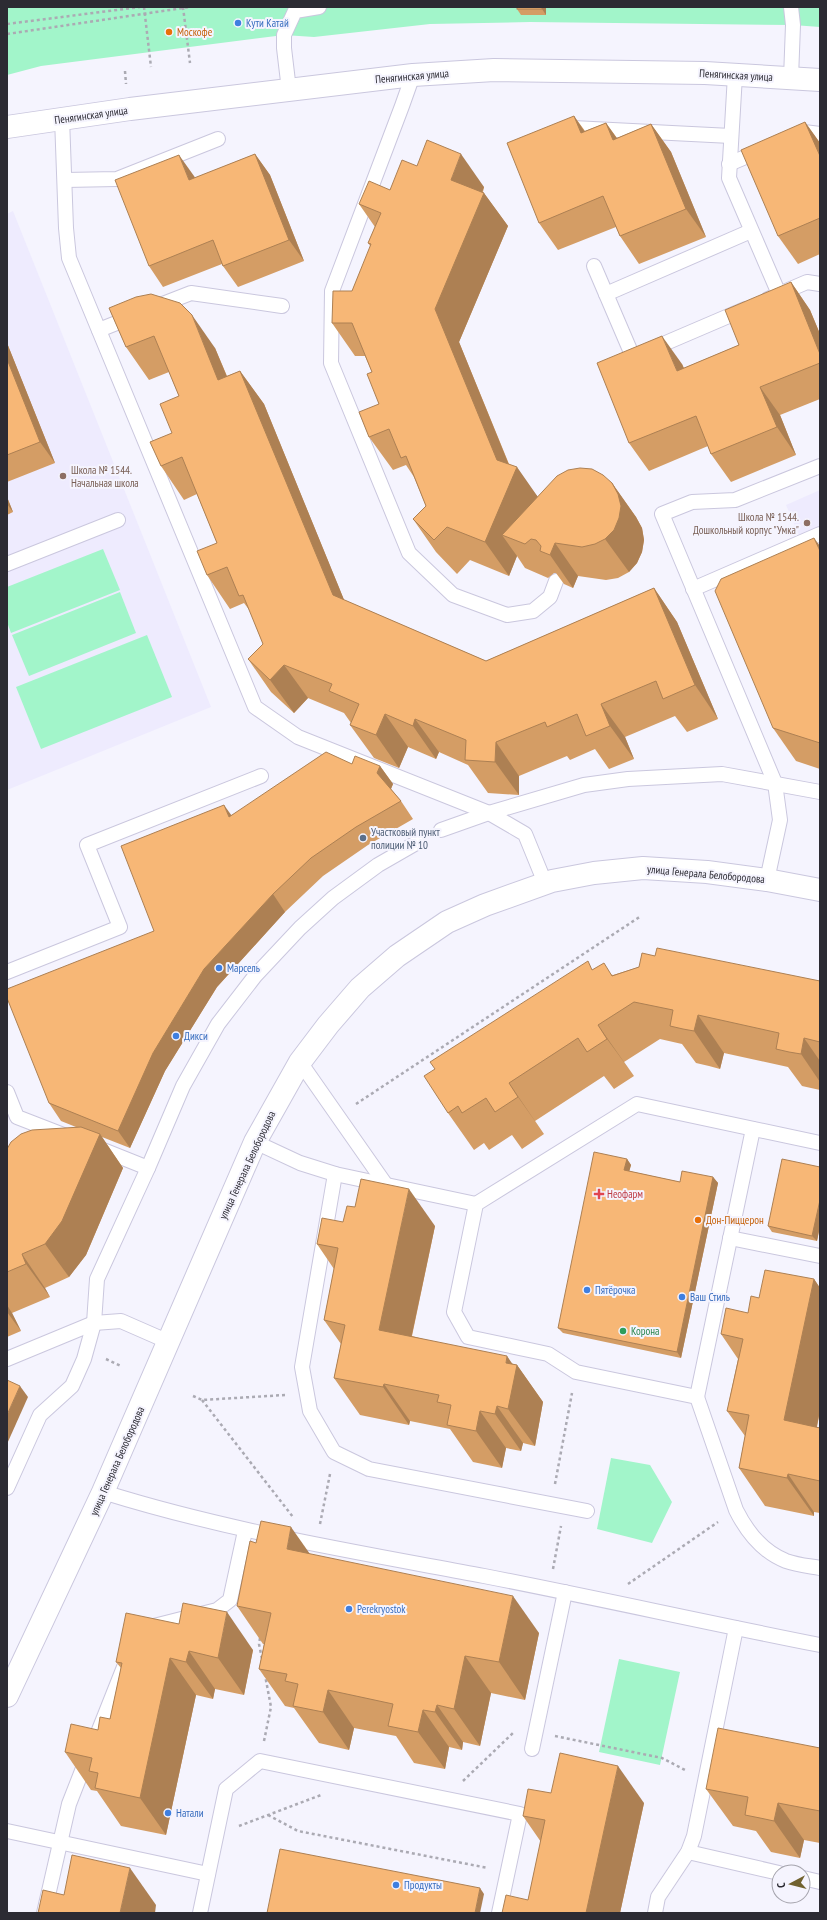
<svg xmlns="http://www.w3.org/2000/svg" width="827" height="1920" viewBox="0 0 827 1920" font-family="'PT Sans Narrow',sans-serif">
<rect width="100%" height="100%" fill="#f5f4fe"/>
<g fill="#eeebfe">
<polygon points="13,211 211,707 7,790 7,214"/>
<polygon points="820,490 820,561 802,542 786,505"/>
</g>
<g fill="#a2f5ca">
<polygon points="7,7 820,7 820,27 793,25 530,22 430,24 314,37 284,35 41,66 7,75"/>
<polygon points="103,549 120,590 11,633 7,622 7,587"/>
<polygon points="120,592 136,633 29,676 12,635"/>
<polygon points="147,635 172,697 41,749 16,687"/>
<polygon points="611,1458 650,1465 672,1502 652,1543 597,1529"/>
<polygon points="619,1659 680,1672 660,1765 599,1752"/>
</g>
<g fill="none" stroke-linecap="round" stroke-linejoin="round">
<defs>
<g id="service">
<polyline points="413,75 402,106 332,291 331,363 409,553 453,595 507,615 533,611 550,597 556,581"/>
<polyline points="735,75 729,178 779,294 768,299"/>
<polyline points="791,78 793,25 791,7"/>
<polyline points="289,90 284,48 284,35 295,11 319,7"/>
<polyline points="62,118 66,228 69,258 255,707 298,737 489,813 525,834 545,883"/>
<polyline points="564,132 573,128 731,136"/>
<polyline points="796,136 804,132 820,134"/>
<polyline points="729,164 762,150"/>
<polyline points="65,180 117,179 218,139"/>
<polyline points="594,266 633,357 745,309"/>
<polyline points="606,294 751,231"/>
<polyline points="779,294 807,282 820,284"/>
<polyline points="155,307 191,293 282,306"/>
<polyline points="99,330 134,316"/>
<polyline points="7,564 118,520"/>
<polyline points="693,589 820,534"/>
<polyline points="441,830 489,813 584,785 628,779 722,774 820,792"/>
<polyline points="767,880 780,820 775,783 662,514 692,502 735,500 820,466"/>
<polyline points="7,972 120,927 87,845 261,776"/>
<polyline points="300,1062 386,1185"/>
<polyline points="7,1092 17,1117 66,1136"/>
<polyline points="255,1142 300,1163 335,1174 476,1204"/>
<path d="M 820,1143 L 637,1104 L 476,1204 L 454,1312 L 468,1337 L 548,1354 L 576,1372 L 697,1397 L 736,1510 C 747,1532 763,1552 786,1561 C 797,1565 809,1566 820,1568"/>
<polyline points="98,1148 148,1168"/>
<polyline points="335,1174 302,1367 310,1411 334,1452 369,1469 587,1511"/>
<polyline points="730,1238 820,1256"/>
<polyline points="7,1359 94,1323 121,1321 169,1342"/>
<polyline points="697,1397 753,1129"/>
<polyline points="7,1488 40,1415 72,1386 84,1359 94,1323 97,1279 148,1168 183,1086 218,1024 255,976 300,928 333,898 378,865 418,842"/>
<path d="M 103,1492 C 228,1531 356,1552 484,1576 C 597,1598 708,1623 820,1645"/>
<polyline points="150,1627 217,1610 230,1600 245,1531"/>
<polyline points="97,1735 124,1667"/>
<polyline points="532,1749 565,1592"/>
<polyline points="7,1831 208,1874"/>
<polyline points="688,1852 779,1873"/>
<polyline points="803,1878 820,1882"/>
<polyline points="44,1913 69,1804 87,1758"/>
<polyline points="200,1913 226,1789 260,1761 520,1814 499,1913"/>
<polyline points="655,1913 658,1897 688,1852 694,1836 736,1628"/>
</g>
<polyline id="minor" points="7,127 130,109 413,75 494,70 705,73 820,80"/>
<polyline id="secondary" points="7,1696 103,1492 255,1142 300,1062 328,1025 360,988 397,956 447,922 485,905 552,881 594,873 643,868 707,872 767,880 820,890"/>
</defs>
<use href="#service" stroke="#cac7de" stroke-width="16"/>
<use href="#minor" stroke="#cac7de" stroke-width="24"/>
<use href="#secondary" stroke="#cac7de" stroke-width="24"/>
<g stroke="#abaab3" stroke-width="2.5" stroke-dasharray="3 3" stroke-linecap="butt">
<polyline points="144,7 151,67"/>
<polyline points="183,7 190,63"/>
<polyline points="7,24 140,7"/>
<polyline points="7,34 190,7"/>
<polyline points="125,71 126,84"/>
<polyline points="356,1104 641,916"/>
<polyline points="106,1359 121,1366"/>
<polyline points="193,1396 202,1400 285,1395"/>
<polyline points="202,1400 293,1517"/>
<polyline points="555,1484 572,1393"/>
<polyline points="320,1524 330,1474"/>
<polyline points="553,1569 561,1526"/>
<polyline points="628,1584 718,1522"/>
<polyline points="260,1638 259,1644 262,1659"/>
<polyline points="555,1736 662,1758 685,1770"/>
<polyline points="264,1741 271,1707 265,1675"/>
<polyline points="463,1781 513,1733"/>
<polyline points="268,1815 298,1831 488,1868"/>
<polyline points="239,1826 321,1795"/>
</g>
<use href="#service" stroke="#fff" stroke-width="14"/>
<use href="#minor" stroke="#fff" stroke-width="22"/>
<use href="#secondary" stroke="#fff" stroke-width="22"/>
</g>
<g fill="#d49d65">
<polygon points="517,7 546,7 546,15 521,15 517,9"/>
<polygon points="574,116 585,131 606,123 617,138 651,124 671,152 706,237 639,264 620,236 616,227 558,250 539,223"/>
<polygon points="805,122 820,143 820,254 798,264 778,236"/>
<polygon points="255,154 270,175 304,261 238,287 223,266 222,264 163,287 149,266 194,176 195,178"/>
<polygon points="417,166 484,187 483,192 508,226 459,342 509,464 538,497 612,483 636,517 642,528 644,540 642,552 637,563 629,572 618,578 606,580 578,576 573,588 564,584 556,573 554,573 548,578 525,568 517,556 509,576 470,560 457,574 436,552 413,519 426,506 414,477 406,465 393,470 369,437 379,404 372,372 365,356 355,356 332,323 352,291 371,247 368,243 375,227 359,204 390,190"/>
<polygon points="791,282 810,310 820,334 820,399 780,415 796,455 731,482 711,454 708,446 649,471 629,443 682,364 684,368 739,345"/>
<polygon points="109,308 215,348 227,376 240,371 264,404 344,600 486,661 654,588 677,622 718,719 687,732 675,716 625,737 634,759 609,769 595,749 570,760 567,756 519,776 519,795 488,793 468,765 439,752 436,759 408,747 399,768 374,758 350,725 351,723 344,713 308,698 294,713 271,692 248,659 263,644 250,611 244,603 230,609 207,575 217,543 197,494 184,500 161,466 172,433 179,396 169,372 149,380 126,347"/>
<polygon points="7,343 55,463 7,482"/>
<polygon points="7,497 13,512 7,515"/>
<polygon points="820,546 820,769 796,761 773,728"/>
<polygon points="352,764 380,766 393,784 391,789 401,801 413,819 368,845 323,876 285,912 217,987 165,1071 130,1148 102,1137 123,1168 86,1255 69,1277 45,1288 50,1297 12,1313 21,1331 7,1337 7,1149 76,1127 61,1121 49,1103 154,931 232,815"/>
<polygon points="655,956 820,981 820,1090 802,1086 788,1067 724,1053 720,1069 709,1066 696,1063 682,1044 660,1039 624,1062 634,1076 614,1089 604,1076 535,1121 544,1134 522,1149 512,1135 489,1150 484,1143 474,1150 448,1113 594,969 613,975 639,967"/>
<polygon points="627,1159 631,1165 629,1171 680,1182 713,1177 718,1183 681,1358 563,1333 558,1328"/>
<polygon points="820,1167 820,1226 817,1241 772,1232 768,1226"/>
<polygon points="343,1222 435,1226 412,1336 517,1365 543,1402 535,1446 523,1443 521,1451 506,1448 502,1468 473,1462 450,1429 410,1421 409,1425 360,1415 334,1378 341,1344 324,1320 334,1269 317,1244"/>
<polygon points="814,1279 820,1288 820,1411 817,1427 820,1428 820,1513 814,1512 814,1516 765,1506 739,1468 745,1436 727,1411 738,1359 721,1334 748,1313 759,1298"/>
<polygon points="309,1554 539,1633 525,1700 491,1693 480,1746 463,1742 462,1750 449,1747 445,1769 414,1763 396,1736 354,1728 349,1750 319,1743 294,1708 285,1706 259,1669 264,1644 263,1644 237,1606"/>
<polygon points="179,1624 253,1650 244,1695 215,1689 213,1699 196,1695 166,1835 121,1826 97,1791 91,1790 65,1752 98,1730 110,1719 121,1668 116,1662"/>
<polygon points="820,1748 820,1843 804,1840 800,1858 771,1852 756,1831 733,1826 706,1789"/>
<polygon points="551,1793 644,1803 620,1913 502,1913 528,1900 541,1842 523,1816"/>
</g>
<g fill="#ad8053">
<polygon points="542,7 546,7 546,15 542,9"/>
<polygon points="574,116 593,144 581,133"/>
<polygon points="805,122 820,143 820,156"/>
<polygon points="606,123 625,150 613,140"/>
<polygon points="651,124 671,152 706,237 686,209"/>
<polygon points="255,154 270,175 304,261 289,240"/>
<polygon points="461,154 484,187 474,213 451,180"/>
<polygon points="179,155 194,176 204,201 189,180"/>
<polygon points="484,193 508,226 459,342 513,475 517,467 540,500 502,535 517,556 509,576 485,542 497,460 435,309"/>
<polygon points="791,282 810,310 820,334 820,354"/>
<polygon points="192,315 215,348 242,413 218,380"/>
<polygon points="662,336 682,364 696,399 677,371"/>
<polygon points="7,343 55,463 40,442 7,359"/>
<polygon points="240,371 264,404 356,629 333,595"/>
<polygon points="760,387 780,415 796,455 777,427"/>
<polygon points="612,483 636,517 642,528 644,540 642,552 637,563 629,572 605,539"/>
<polygon points="7,497 13,512 7,504"/>
<polygon points="814,538 820,546 820,551"/>
<polygon points="555,543 578,576 573,588 550,555"/>
<polygon points="654,588 677,622 718,719 695,685"/>
<polygon points="284,665 308,698 294,713 270,680"/>
<polygon points="601,704 625,737 634,759 610,726"/>
<polygon points="385,714 408,747 399,768 376,735"/>
<polygon points="415,719 439,752 436,759 413,726"/>
<polygon points="496,742 519,776 519,795 495,762"/>
<polygon points="380,766 393,784 390,791 377,773"/>
<polygon points="224,805 237,823 229,817"/>
<polygon points="273,894 285,912 217,987 165,1071 130,1148 118,1131 153,1053 204,969"/>
<polygon points="698,1015 724,1053 720,1069 694,1031"/>
<polygon points="598,1025 624,1062 634,1076 607,1039"/>
<polygon points="804,1038 820,1061 820,1082 801,1054"/>
<polygon points="509,1083 535,1121 544,1134 518,1097"/>
<polygon points="100,1134 123,1168 86,1255 69,1277 45,1244"/>
<polygon points="627,1159 631,1165 628,1176 624,1170"/>
<polygon points="713,1177 718,1183 681,1358 677,1352"/>
<polygon points="409,1189 435,1226 405,1367 379,1330"/>
<polygon points="820,1200 820,1226 817,1241 812,1236"/>
<polygon points="22,1254 45,1288 50,1297 26,1264"/>
<polygon points="814,1279 820,1288 820,1411 810,1458 784,1420"/>
<polygon points="7,1305 12,1313 21,1331 7,1312"/>
<polygon points="507,1356 516,1369 517,1365 543,1402 535,1446 508,1409 506,1363"/>
<polygon points="384,1384 410,1421 409,1425 383,1387"/>
<polygon points="20,1386 28,1397 7,1444 7,1415"/>
<polygon points="497,1406 523,1443 521,1451 495,1414"/>
<polygon points="480,1411 506,1448 502,1468 476,1431"/>
<polygon points="788,1474 814,1512 814,1516 787,1478"/>
<polygon points="291,1527 317,1564 287,1549"/>
<polygon points="513,1596 539,1633 525,1700 499,1662"/>
<polygon points="227,1612 253,1650 244,1695 218,1658"/>
<polygon points="189,1651 215,1689 213,1699 186,1662"/>
<polygon points="465,1656 491,1693 480,1746 454,1709"/>
<polygon points="170,1658 196,1695 166,1835 140,1798"/>
<polygon points="328,1690 354,1728 349,1750 323,1712"/>
<polygon points="437,1705 463,1742 462,1750 435,1712"/>
<polygon points="423,1710 449,1747 445,1769 418,1732"/>
<polygon points="618,1766 644,1803 620,1913 586,1913"/>
<polygon points="778,1803 804,1840 800,1858 774,1821"/>
<polygon points="130,1868 156,1905 155,1913 120,1913"/>
<polygon points="480,1888 484,1894 480,1913 475,1913"/>
</g>
<g fill="#f7b776" stroke="#ad8053">
<rect x="517" y="7" width="25" height="2"/>
<polygon points="574,116 581,133 606,123 613,140 651,124 686,209 620,236 603,196 539,223 507,143"/>
<polygon points="805,122 820,156 820,218 778,236 741,150"/>
<polygon points="427,140 461,154 451,180 484,193 435,309 497,460 517,467 485,542 447,527 434,540 413,519 426,506 406,456 401,458 389,429 369,437 359,412 379,404 367,374 372,372 352,323 332,323 333,291 352,291 371,244 368,243 381,213 359,204 369,181 390,190 402,160 417,166"/>
<polygon points="255,154 289,240 223,266 213,240 149,266 115,180 179,155 189,180"/>
<polygon points="791,282 820,354 820,363 760,387 777,427 711,454 696,416 629,443 597,363 662,336 677,371 739,345 725,310"/>
<polygon points="151,294 180,303 192,315 218,380 240,371 333,595 486,661 654,588 695,685 663,699 656,681 601,704 610,726 586,736 577,714 547,727 545,722 496,742 495,762 465,760 466,740 415,719 413,726 385,714 376,735 350,725 359,704 329,691 332,684 284,665 270,680 248,659 263,644 243,595 239,596 227,567 207,575 197,551 217,543 182,457 161,466 150,442 172,433 160,404 179,396 154,336 126,347 109,308 136,297"/>
<polygon points="7,359 40,442 7,455"/>
<polygon points="580,468 592,469 603,475 612,483 618,494 621,506 619,518 614,530 605,539 595,544 582,547 555,543 550,555 540,551 541,546 536,540 531,539 525,544 502,535 557,476 568,470"/>
<polygon points="814,538 820,551 820,743 773,728 715,591 721,579"/>
<polygon points="326,752 352,764 355,756 380,766 377,773 401,801 356,827 311,858 273,894 204,969 153,1053 118,1131 49,1103 7,998 7,989 154,931 121,846 224,805 229,817"/>
<polygon points="657,948 820,981 820,1042 804,1038 801,1054 789,1052 776,1049 779,1033 698,1015 694,1031 683,1029 670,1026 673,1010 634,1002 598,1025 607,1039 587,1052 578,1038 509,1083 518,1097 495,1112 486,1098 462,1113 458,1106 448,1113 424,1076 435,1069 430,1062 588,961 592,970 604,963 612,976 639,967 642,953 655,956"/>
<polygon points="81,1127 100,1134 62,1221 45,1244 22,1254 26,1264 7,1272 7,1149 11,1142 21,1134 32,1130"/>
<polygon points="594,1152 627,1159 624,1170 680,1182 682,1171 713,1177 677,1352 558,1328"/>
<polygon points="782,1159 820,1167 820,1200 812,1236 768,1226"/>
<polygon points="361,1179 409,1189 379,1330 507,1356 506,1363 517,1365 508,1409 497,1406 495,1414 480,1411 476,1431 447,1425 451,1405 437,1402 439,1395 384,1384 383,1387 334,1378 345,1325 324,1320 338,1248 317,1244 322,1218 343,1222 347,1206 355,1207"/>
<polygon points="765,1270 814,1279 784,1420 820,1428 820,1481 788,1474 787,1478 739,1468 749,1415 727,1411 743,1339 721,1334 726,1308 748,1313 751,1296 759,1298"/>
<polygon points="7,1380 20,1386 7,1415"/>
<polygon points="261,1521 291,1527 287,1549 513,1596 499,1662 465,1656 454,1709 437,1705 435,1712 423,1710 418,1732 388,1726 393,1704 328,1690 323,1712 293,1706 298,1684 285,1681 287,1674 259,1669 271,1613 237,1606 250,1541 256,1543"/>
<polygon points="183,1603 227,1612 218,1658 189,1651 186,1662 170,1658 140,1798 95,1788 98,1773 89,1771 92,1758 65,1752 71,1724 98,1730 100,1717 110,1719 122,1663 116,1662 126,1613 179,1624"/>
<polygon points="718,1728 820,1748 820,1811 778,1803 774,1821 760,1818 745,1815 748,1797 706,1789"/>
<polygon points="560,1753 618,1766 586,1913 502,1913 506,1895 528,1900 545,1820 523,1816 528,1789 551,1793"/>
<polygon points="280,1849 480,1888 475,1913 267,1913"/>
<polygon points="72,1855 130,1868 120,1913 38,1913 43,1890 64,1895"/>
</g>
<g fill="#3f7fe0" stroke="#f5f4fe" stroke-width="1.5">
<circle cx="238" cy="23" r="4"/>
<circle cx="219" cy="968" r="4"/>
<circle cx="176" cy="1036" r="4"/>
<circle cx="587" cy="1290" r="4"/>
<circle cx="682" cy="1297" r="4"/>
<circle cx="349" cy="1609" r="4"/>
<circle cx="168" cy="1813" r="4"/>
<circle cx="396" cy="1885" r="4"/>
</g>
<g fill="#e8710a" stroke="#f5f4fe" stroke-width="1.5">
<circle cx="169" cy="32" r="4"/>
<circle cx="698" cy="1220" r="4"/>
</g>
<g fill="#8d6e63" stroke="#f5f4fe" stroke-width="1.5">
<circle cx="63" cy="476" r="4"/>
<circle cx="807" cy="523" r="4"/>
</g>
<circle fill="#5c6f8a" stroke="#f5f4fe" stroke-width="1.5" cx="363" cy="838" r="4"/>
<path fill="#e0444e" stroke="#f5f4fe" stroke-width="1.5" d="M597 1188h4v4h4v4h-4v4h-4v-4h-4v-4h4z"/>
<circle fill="#2e9e5b" stroke="#f5f4fe" stroke-width="1.5" cx="623" cy="1331" r="4"/>
<g text-anchor="middle" stroke-width="4" stroke-linejoin="round" paint-order="stroke">
<g font-size="11" fill="#366cbe" stroke="#f5f4fe" text-anchor="start">
<text x="246" y="27">Кути Катай</text>
<text x="227" y="972">Марсель</text>
<text x="184" y="1040">Дикси</text>
<text x="595" y="1294">Пятёрочка</text>
<text x="690" y="1301">Ваш Стиль</text>
<text x="357" y="1613">Perekryostok</text>
<text x="176" y="1817">Натали</text>
<text x="404" y="1889">Продукты</text>
</g>
<g font-size="11" fill="#c56008" stroke="#f5f4fe" text-anchor="start">
<text x="177" y="36">Москофе</text>
<text x="706" y="1224">Дон-Пиццерон</text>
</g>
<g font-size="11" fill="#2c2b33" stroke="#f5f4fe">
<text transform="translate(736 75) rotate(3)" y="4">Пенягинская улица</text>
<text transform="translate(412 76) rotate(-5)" y="4">Пенягинская улица</text>
<text transform="translate(91 115) rotate(-8)" y="4">Пенягинская улица</text>
<text transform="translate(706 874) rotate(5)" y="4">улица Генерала Белобородова</text>
<text transform="translate(247 1165) rotate(-65)" y="4">улица Генерала Белобородова</text>
<text transform="translate(117 1461) rotate(-66)" y="4">улица Генерала Белобородова</text>
</g>
<g font-size="11" fill="#785e54" stroke="#f5f4fe" text-anchor="start">
<text x="71" y="474">Школа № 1544.<tspan x="71" dy="13">Начальная школа</tspan></text>
<text x="799" y="521" text-anchor="end">Школа № 1544.<tspan x="799" dy="13">Дошкольный корпус "Умка"</tspan></text>
</g>
<g font-size="11" fill="#4e5e75" stroke="#f5f4fe" text-anchor="start">
<text x="371" y="836">Участковый пункт<tspan x="371" dy="13">полиции № 10</tspan></text>
</g>
<g font-size="11" fill="#be3a42" stroke="#f5f4fe" text-anchor="start">
<text x="607" y="1198">Неофарм</text>
</g>
<g font-size="11" fill="#27864d" stroke="#f5f4fe" text-anchor="start">
<text x="631" y="1335">Корона</text>
</g>
</g>
<rect width="827" height="1920" fill="none" stroke="#2c2b33" stroke-width="16"/>
<g transform="translate(791 1884) rotate(263)"><circle r="19" fill="#f5f4fe" stroke="#a5a4ad"/>
<path d="M0-3L7 15L0 10L-7 15Z" fill="#71622f"/>
<text y="-6" font-size="11" font-weight="bold" text-anchor="middle" fill="#2c2b33">С</text>
</g>
</svg>
